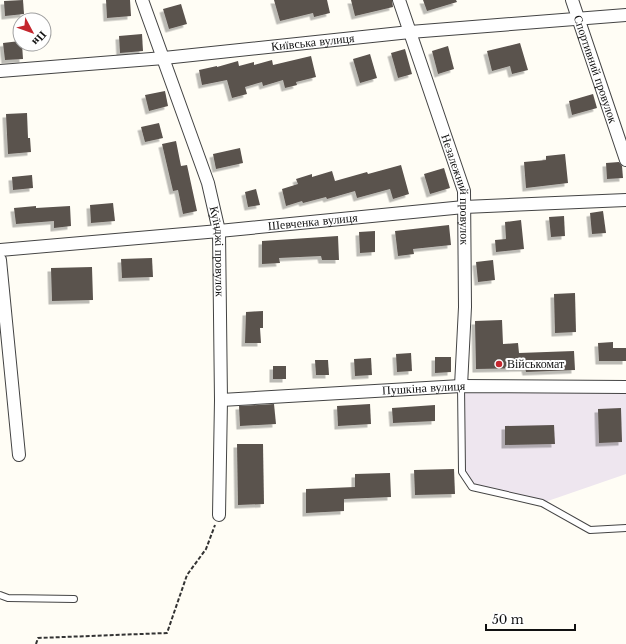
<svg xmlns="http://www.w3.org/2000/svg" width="626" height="644" viewBox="0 0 626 644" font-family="'Libre Baskerville',serif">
<defs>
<filter id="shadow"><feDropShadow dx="-3.5" dy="3.5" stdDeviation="0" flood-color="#0004"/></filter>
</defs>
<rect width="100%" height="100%" fill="#fffdf5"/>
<polygon fill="#eee6ef" points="461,386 626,387 626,474 542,503 472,487 462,472"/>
<g fill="#5a524d" filter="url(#shadow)">
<polygon points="23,0 24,14 5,16 4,1"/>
<polygon points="106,0 130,0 131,16 107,18"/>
<polygon points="274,0 327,0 330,13 314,17 313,13 280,21"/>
<polygon points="351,0 392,0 393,7 355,16"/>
<polygon points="423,0 456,0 457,2 427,11"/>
<polygon points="181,4 187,24 169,29 163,9"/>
<polygon points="142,34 143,51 120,53 119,36"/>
<polygon points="20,41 20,44 22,44 23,59 5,60 3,43"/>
<polygon points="520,43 528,70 512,74 510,66 492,71 487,51"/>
<polygon points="448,46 454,69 438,74 432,51"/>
<polygon points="405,49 412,74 398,78 391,53"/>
<polygon points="370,54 377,78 360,83 353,59"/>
<polygon points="311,56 316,77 296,82 297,85 285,88 283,80 263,86 262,82 245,87 247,94 232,98 227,80 202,85 199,70 217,66 217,67 238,61 239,66 254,62 254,65 272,60 273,65"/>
<polygon points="165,91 168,106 149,111 145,95"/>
<polygon points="593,94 597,108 572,115 569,101"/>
<polygon points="27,113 28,138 30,138 31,152 8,154 6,114"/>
<polygon points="159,123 163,138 145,142 141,127"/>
<polygon points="176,141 181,166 187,165 197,211 183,214 178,190 173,191 162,144"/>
<polygon points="240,148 243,163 216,169 213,154"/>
<polygon points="565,154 568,183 526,188 524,162 546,160 546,156"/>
<polygon points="619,162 622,166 623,178 607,179 606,163"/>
<polygon points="401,165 409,194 393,199 390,189 357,198 355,191 327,199 326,197 303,203 302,201 286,206 282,189 298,184 296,179 312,174 312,177 332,171 335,181 367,172 368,174"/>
<polygon points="444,168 450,188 430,194 424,174"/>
<polygon points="32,175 33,188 13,190 12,177"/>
<polygon points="256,189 260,205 248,207 245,192"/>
<polygon points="113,203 115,221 91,223 90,205"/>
<polygon points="36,206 36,208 70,206 71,226 54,228 54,221 16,224 14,208"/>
<polygon points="603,211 606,233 592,234 590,213"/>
<polygon points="564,216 565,236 551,237 549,217"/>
<polygon points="521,220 524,249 496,252 495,240 506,239 505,222"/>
<polygon points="449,225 451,245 413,249 414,254 398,256 395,231"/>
<polygon points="375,231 375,252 360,253 359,232"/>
<polygon points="338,236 339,260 322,260 321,256 279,258 280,263 262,264 262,241"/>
<polygon points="152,258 153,277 122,278 121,259"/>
<polygon points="493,260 495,280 478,282 476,262"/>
<polygon points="92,267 93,300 52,301 51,268"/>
<polygon points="575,293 576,332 555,333 554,294"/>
<polygon points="263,311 263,328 260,328 261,343 245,343 246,312"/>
<polygon points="502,320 503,344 518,343 519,353 574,351 575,370 526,372 525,368 476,369 475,321"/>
<polygon points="613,342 613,348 626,348 626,361 599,361 598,343"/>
<polygon points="411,353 412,371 397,372 396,354"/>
<polygon points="435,357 451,357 451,372 435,373"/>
<polygon points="371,358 372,375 355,376 354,359"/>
<polygon points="315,360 328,360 329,375 316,375"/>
<rect x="273" y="366" width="13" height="13"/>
<polygon points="274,404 276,424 240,426 239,406"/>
<polygon points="370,404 371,424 338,426 337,406"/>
<polygon points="435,405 435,421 393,423 392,408"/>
<polygon points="621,408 622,442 599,443 598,409"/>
<polygon points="554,425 555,444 505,445 505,426"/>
<polygon points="237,444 263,444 264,504 238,505"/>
<polygon points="454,469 455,494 415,495 414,470"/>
<polygon points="390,473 391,497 344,499 344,511 306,513 306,489 355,487 355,474"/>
</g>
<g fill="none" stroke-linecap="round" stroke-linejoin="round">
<defs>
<g id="service">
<polyline points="461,386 462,472 472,487 542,503 590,530 626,528"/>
<polyline points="0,595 8,598 74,599"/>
</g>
<g id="minor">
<path id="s1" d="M 142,0 L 208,183 L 219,231 L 221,400 L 219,515"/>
<path id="s2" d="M 399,0 L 464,191 L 465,307 L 461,386"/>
<path id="s3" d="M 572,0 L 626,160"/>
<path id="s4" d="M 0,71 L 164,58 L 410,32 L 626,15"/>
<path id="s5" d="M 0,250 L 219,231 L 464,207 L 626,200"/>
<polyline points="0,260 19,455"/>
<path id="s6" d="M 221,400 L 461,386 L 626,387"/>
</g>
</defs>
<use href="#service" stroke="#444" stroke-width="8"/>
<use href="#minor" stroke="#444" stroke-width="14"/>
<polyline stroke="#333" stroke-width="2" stroke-dasharray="4 2" stroke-linecap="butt" points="36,644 38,638 167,633 187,575 206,549 215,525"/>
<use href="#service" stroke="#fff" stroke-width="6"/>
<use href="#minor" stroke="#fff" stroke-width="12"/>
</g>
<circle fill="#c4262e" stroke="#fff" stroke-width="1.5" cx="499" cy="364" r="4"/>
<g text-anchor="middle" stroke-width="4" stroke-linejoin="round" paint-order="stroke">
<g font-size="12" fill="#111" stroke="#fff">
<text dy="4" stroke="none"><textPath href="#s4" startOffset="314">Київська вулиця</textPath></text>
<text dy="4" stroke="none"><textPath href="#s3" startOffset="73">Спортивний провулок</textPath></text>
<text dy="4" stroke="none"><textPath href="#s2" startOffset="199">Незалежний провулок</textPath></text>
<text dy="4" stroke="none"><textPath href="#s5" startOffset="314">Шевченка вулиця</textPath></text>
<text dy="4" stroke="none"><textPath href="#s1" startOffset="264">Куїнджі провулок</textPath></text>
<text dy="4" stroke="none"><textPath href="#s6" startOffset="203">Пушкіна вулиця</textPath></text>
</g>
<g font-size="12" fill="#111" stroke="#fff" text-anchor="start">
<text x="507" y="368">Військомат</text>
</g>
</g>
<g transform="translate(32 32) rotate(131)"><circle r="19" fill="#ffffff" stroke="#a0a0a0"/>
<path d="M0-3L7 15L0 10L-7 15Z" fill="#c4262e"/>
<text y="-6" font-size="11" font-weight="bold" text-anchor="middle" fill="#111111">Пн</text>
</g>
<path d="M486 624v6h89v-6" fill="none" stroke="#111111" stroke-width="2"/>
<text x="492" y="624" font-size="12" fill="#111111" stroke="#ffffff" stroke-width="3" paint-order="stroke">50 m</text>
</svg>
